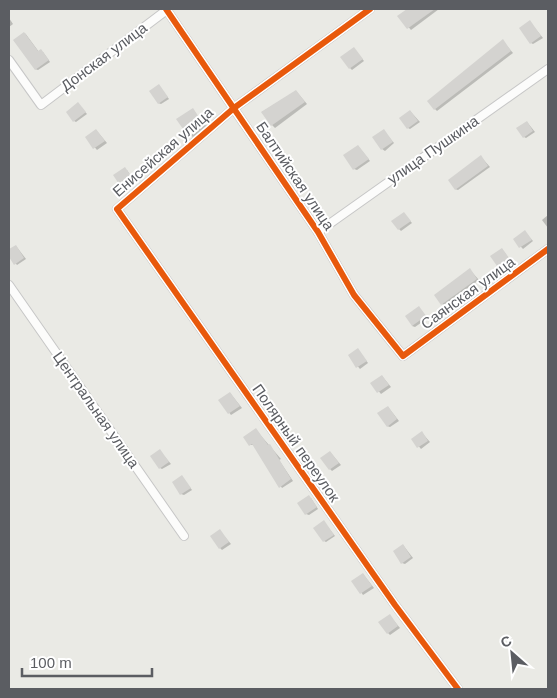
<svg xmlns="http://www.w3.org/2000/svg" width="557" height="698" viewBox="0 0 557 698" font-family="Arial,sans-serif">
<rect width="100%" height="100%" fill="#eaeae5"/>
<g fill="#0003">
<polygon points="410,9 439,9 411,30 399,16"/>
<polygon points="9,18 13,24 9,27"/>
<polygon points="530,22 543,38 533,44 531,43"/>
<polygon points="25,33 39,52 43,52 50,62 38,70 35,69"/>
<polygon points="503,41 513,53 437,111 435,109 429,101"/>
<polygon points="354,49 364,61 352,70 350,68"/>
<polygon points="159,86 169,99 161,104 158,103"/>
<polygon points="296,91 307,104 275,128 272,125 262,112"/>
<polygon points="78,104 87,114 76,122 74,121"/>
<polygon points="193,110 207,127 193,137 189,135"/>
<polygon points="410,111 420,122 410,129 408,128"/>
<polygon points="527,122 535,132 526,138 524,137"/>
<polygon points="96,130 107,143 97,150 86,137"/>
<polygon points="384,131 394,143 385,151 382,149"/>
<polygon points="358,146 370,161 357,170 354,169"/>
<polygon points="481,157 490,167 458,190 455,189"/>
<polygon points="127,170 134,181 124,188 122,186"/>
<polygon points="404,214 412,223 401,231 399,229"/>
<polygon points="548,215 548,228 542,220"/>
<polygon points="525,232 533,241 523,249 514,239"/>
<polygon points="16,246 26,259 17,265 9,255 9,251"/>
<polygon points="502,249 510,260 500,267 492,256"/>
<polygon points="470,270 479,280 444,305 442,304"/>
<polygon points="419,308 428,318 415,327 412,326"/>
<polygon points="358,350 368,363 360,369 349,356"/>
<polygon points="382,376 391,387 381,394 372,383"/>
<polygon points="230,393 242,408 231,415 220,401"/>
<polygon points="388,407 399,421 390,427 387,426"/>
<polygon points="256,430 281,459 279,460 293,481 282,488 254,445 250,445"/>
<polygon points="422,433 430,442 421,449 413,439"/>
<polygon points="160,451 171,464 162,469 160,468"/>
<polygon points="330,452 341,465 332,471 330,469"/>
<polygon points="182,477 192,490 184,495 181,494"/>
<polygon points="311,498 318,509 309,515 306,514"/>
<polygon points="324,522 335,536 326,542 324,541"/>
<polygon points="220,531 231,544 222,550 220,548"/>
<polygon points="403,545 413,558 405,564 402,563"/>
<polygon points="363,574 374,588 363,595 353,581"/>
<polygon points="390,616 400,628 390,635 388,633"/>
</g>
<g fill="#d4d3d0">
<polygon points="407,9 435,9 407,29 397,16"/>
<polygon points="530,20 541,36 530,44 519,28"/>
<polygon points="24,32 38,51 41,49 49,60 35,70 13,40"/>
<polygon points="503,39 511,51 434,110 427,101"/>
<polygon points="354,47 363,59 349,69 340,57"/>
<polygon points="159,84 168,97 158,104 149,91"/>
<polygon points="296,90 305,102 271,126 261,112"/>
<polygon points="78,102 86,112 73,122 66,112"/>
<polygon points="193,108 204,125 188,136 176,119"/>
<polygon points="410,110 418,121 407,129 399,118"/>
<polygon points="527,121 533,131 523,138 516,128"/>
<polygon points="96,129 105,141 93,149 85,137"/>
<polygon points="384,129 393,142 381,150 372,137"/>
<polygon points="358,145 369,159 353,170 343,155"/>
<polygon points="481,155 488,166 455,190 448,180"/>
<polygon points="125,167 133,179 121,187 113,175"/>
<polygon points="404,212 411,221 398,230 391,221"/>
<polygon points="525,230 532,240 519,248 513,239"/>
<polygon points="16,245 24,258 14,265 9,257 9,249"/>
<polygon points="502,248 509,258 497,266 490,256"/>
<polygon points="470,268 477,279 441,305 434,295"/>
<polygon points="419,306 426,316 412,326 405,316"/>
<polygon points="358,348 367,361 356,368 348,355"/>
<polygon points="382,375 389,385 377,393 370,383"/>
<polygon points="230,392 240,406 228,414 218,400"/>
<polygon points="388,406 397,419 387,427 377,413"/>
<polygon points="256,428 268,445 270,444 291,479 279,488 252,444 249,446 243,437"/>
<polygon points="422,431 428,441 417,448 411,439"/>
<polygon points="160,449 169,462 159,469 150,456"/>
<polygon points="330,451 339,463 329,470 320,458"/>
<polygon points="182,475 191,488 180,495 172,482"/>
<polygon points="309,495 317,507 305,515 297,503"/>
<polygon points="324,520 334,535 323,542 313,528"/>
<polygon points="220,529 229,542 219,549 210,536"/>
<polygon points="403,544 411,557 401,564 393,551"/>
<polygon points="363,573 372,586 360,594 351,581"/>
<polygon points="390,614 398,626 387,634 378,622"/>
</g>
<g fill="none" stroke-linecap="round" stroke-linejoin="round">
<defs>
<g id="minor">
<polyline points="166,9 318,232 354,295 403,356 548,249"/>
<polyline points="370,9 234,108 117,209 395,605 458,689"/>
<polyline points="9,60 41,105 168,9"/>
<polyline points="318,232 548,69"/>
<polyline points="9,285 184,536"/>
</g>
</defs>
<use href="#minor" stroke="#c7c7c7" stroke-width="10"/>
<use href="#minor" stroke="#fcfcfb" stroke-width="8"/>
<defs>
<g id="cycleway">
<polyline points="166,9 318,232 354,295 403,356 548,249"/>
<polyline points="370,9 234,108 117,209 395,605 458,689"/>
</g>
</defs>
<use href="#cycleway" stroke="#fff" stroke-width="9"/>
<use href="#cycleway" stroke="#e8590c" stroke-width="6"/>
</g>
<g text-anchor="middle" stroke-width="4" stroke-linejoin="round" paint-order="stroke">
<g font-size="15" fill="#5b5d62" stroke="#fff">
<text transform="translate(104 57) rotate(-37)" y="5">Донская улица</text>
<text transform="translate(433 150) rotate(-35)" y="5">улица Пушкина</text>
<text transform="translate(163 152) rotate(-41)" y="5">Енисейская улица</text>
<text transform="translate(295 176) rotate(56)" y="5">Балтийская улица</text>
<text transform="translate(468 293) rotate(-36)" y="5">Саянская улица</text>
<text transform="translate(96 410) rotate(55)" y="5">Центральная улица</text>
<text transform="translate(296 443) rotate(55)" y="5">Полярный переулок</text>
</g>
</g>
<rect width="557" height="698" fill="none" stroke="#5b5d62" stroke-width="20"/>
<g transform="translate(512 653) rotate(333)" stroke="#ffffff" stroke-width="4" paint-order="stroke">
<path d="M0-4L9 19L0 12L-9 19Z" fill="#5b5d62"/>
<text y="-8" font-size="14" font-weight="bold" text-anchor="middle" fill="#5b5d62">С</text>
</g>
<path d="M22 668v8h130v-8" fill="none" stroke="#5b5d62" stroke-width="2.5"/>
<text x="30" y="668" font-size="15" fill="#5b5d62" stroke="#ffffff" stroke-width="4" paint-order="stroke">100 m</text>
</svg>
